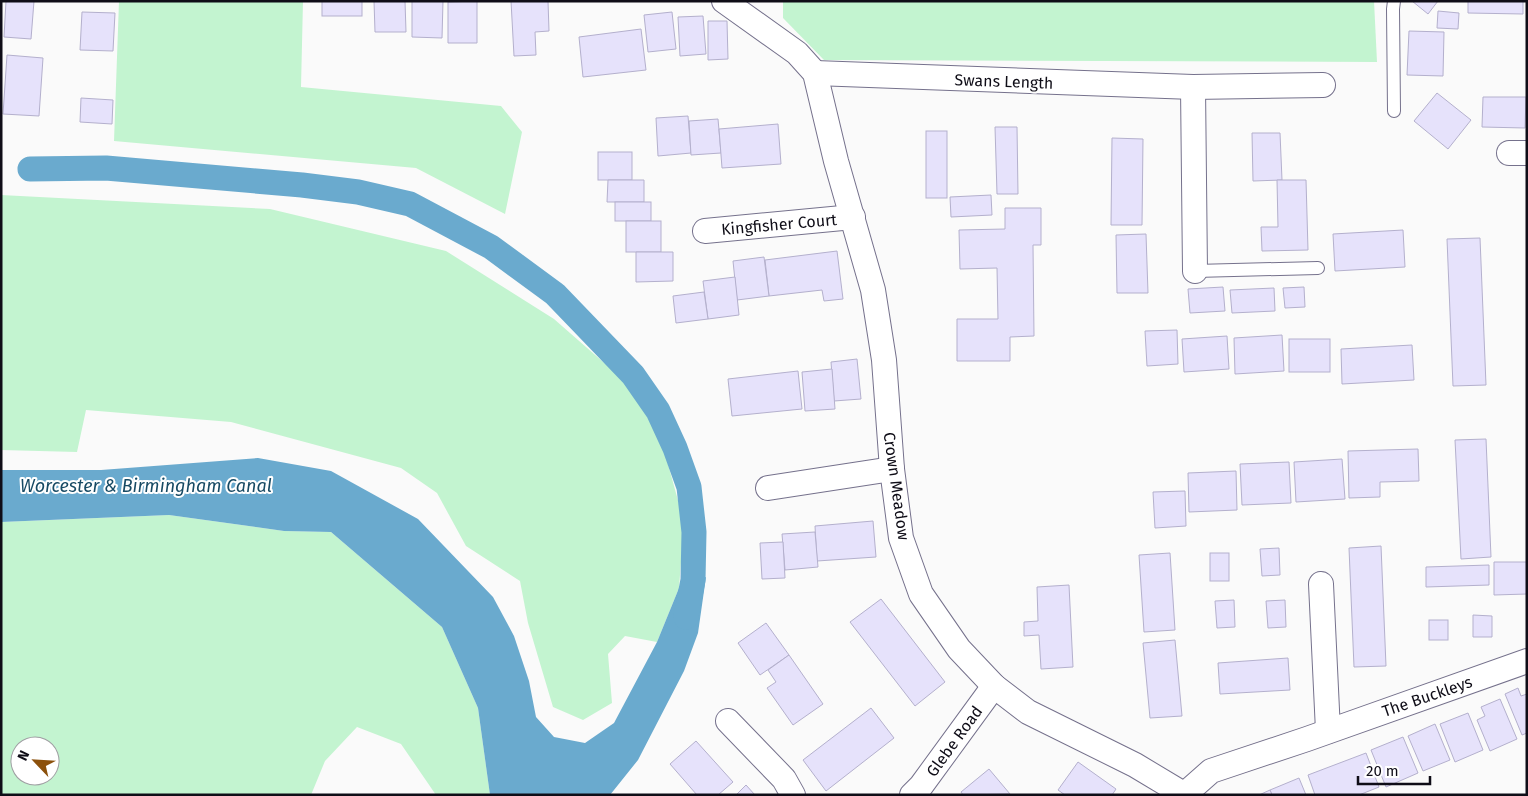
<svg xmlns="http://www.w3.org/2000/svg" width="1528" height="796" viewBox="0 0 1528 796" font-family="'Fira Sans',sans-serif">
<rect width="100%" height="100%" fill="#fafafa"/>
<g fill="#c3f4d0" fill-rule="evenodd">
<polygon points="119,1 303,1 301,87 501,106 522,132 505,214 416,168 114,141"/>
<polygon points="783,1 1374,1 1377,62 824,60 783,18"/>
<polygon points="1,195 270,209 446,251 554,319 626,382 661,439 684,522 679,588 657,642 625,636 608,654 612,703 583,720 553,707 528,623 520,581 466,546 437,493 401,468 231,422 86,410 77,452 1,450"/>
<path d="M 169,515 L 284,531 L 331,532 L 442,627 L 478,708 L 490,795 L 436,795 L 401,744 L 357,727 L 325,761 L 311,795 L 1,795 L 1,522 ZM 20,746 L 50,746 L 50,776 L 20,776 Z"/>
</g>
<polygon fill="#6aaace" points="258,458 331,471 418,519 493,597 514,636 529,681 536,717 554,737 585,743 614,723 657,642 679,588 706,577 698,633 684,671 638,760 610,795 490,795 478,708 442,627 331,532 284,531 169,515 1,522 1,470 101,470"/>
<g fill="none" stroke-linecap="round" stroke-linejoin="round">
<polyline stroke="#6aaace" stroke-width="25" points="30,169 106,168 302,185 358,192 410,204 491,247 555,294 633,375 658,411 675,448 689,487 694,532 693,580 686,617"/>
</g>
<g fill="#e6e2fb" stroke="#b4b0cd">
<polygon points="6,1 34,1 31,39 4,37"/>
<rect x="322" y="1" width="40" height="15"/>
<polygon points="374,1 405,1 406,32 375,32"/>
<polygon points="412,1 443,1 442,38 412,37"/>
<polygon points="477,1 477,43 448,43 448,2"/>
<polygon points="511,1 548,1 549,31 535,32 536,55 514,56"/>
<polygon points="1412,1 1438,1 1428,14"/>
<polygon points="1468,1 1523,1 1523,14 1468,13"/>
<polygon points="1438,11 1459,13 1458,29 1437,28"/>
<polygon points="82,12 115,13 113,51 80,50"/>
<polygon points="672,12 676,49 648,52 644,15"/>
<polygon points="703,16 706,54 680,56 678,17"/>
<polygon points="708,21 727,21 728,59 708,60"/>
<polygon points="641,29 646,70 583,77 579,37"/>
<polygon points="1409,31 1444,32 1443,76 1407,75"/>
<polygon points="7,55 43,58 39,116 3,114"/>
<polygon points="1437,93 1471,120 1448,149 1414,121"/>
<polygon points="1483,97 1526,97 1525,128 1482,127"/>
<polygon points="81,98 113,100 112,124 80,122"/>
<polygon points="688,116 691,153 658,156 656,118"/>
<polygon points="718,119 721,153 691,155 689,121"/>
<polygon points="778,124 781,164 722,168 719,129"/>
<polygon points="995,127 1017,127 1018,194 997,194"/>
<rect x="926" y="131" width="21" height="67"/>
<polygon points="1252,133 1280,133 1282,180 1253,181"/>
<polygon points="1112,138 1143,139 1142,225 1111,225"/>
<rect x="598" y="152" width="34" height="28"/>
<polygon points="608,180 644,180 644,202 607,202"/>
<polygon points="1277,180 1306,180 1308,250 1262,251 1261,227 1278,227"/>
<polygon points="991,195 992,215 951,217 950,197"/>
<rect x="615" y="202" width="36" height="19"/>
<polygon points="1005,208 1041,208 1041,245 1033,245 1034,336 1010,337 1010,361 957,361 957,319 998,319 997,268 960,269 959,230 1005,229"/>
<rect x="626" y="221" width="35" height="31"/>
<polygon points="1403,230 1405,267 1335,271 1333,234"/>
<polygon points="1146,234 1148,293 1117,293 1116,235"/>
<polygon points="1480,238 1486,385 1453,386 1447,239"/>
<polygon points="837,251 843,299 824,301 822,290 769,296 765,260"/>
<polygon points="636,252 673,252 673,281 636,282"/>
<polygon points="764,257 769,296 737,300 733,261"/>
<polygon points="735,277 739,315 708,319 703,281"/>
<polygon points="1223,287 1225,311 1190,313 1188,289"/>
<polygon points="1304,287 1305,307 1285,308 1283,288"/>
<polygon points="1274,288 1275,311 1232,313 1230,290"/>
<polygon points="704,292 708,319 676,323 673,296"/>
<polygon points="1177,330 1178,364 1147,366 1145,331"/>
<polygon points="1282,335 1284,371 1235,374 1234,338"/>
<polygon points="1227,336 1229,369 1184,372 1182,339"/>
<rect x="1289" y="339" width="41" height="33"/>
<polygon points="1412,345 1414,380 1342,384 1341,349"/>
<polygon points="857,359 861,399 834,401 831,362"/>
<polygon points="832,369 835,409 805,411 802,372"/>
<polygon points="798,371 802,409 732,416 728,379"/>
<polygon points="1486,439 1491,557 1461,559 1455,440"/>
<polygon points="1418,449 1419,481 1380,482 1380,497 1349,498 1348,451"/>
<polygon points="1342,459 1345,499 1296,502 1294,462"/>
<polygon points="1289,462 1291,503 1242,505 1240,464"/>
<polygon points="1236,471 1237,510 1189,512 1188,473"/>
<polygon points="1185,491 1186,526 1155,528 1153,492"/>
<polygon points="873,521 876,557 817,561 815,526"/>
<polygon points="815,532 818,567 785,570 782,534"/>
<polygon points="783,542 785,578 762,579 760,543"/>
<polygon points="1381,546 1386,666 1354,667 1349,548"/>
<polygon points="1279,548 1280,575 1262,576 1260,549"/>
<polygon points="1170,553 1175,630 1144,632 1139,555"/>
<rect x="1210" y="553" width="19" height="28"/>
<polygon points="1494,562 1527,562 1527,594 1494,595"/>
<polygon points="1489,565 1489,585 1426,587 1426,567"/>
<polygon points="1069,585 1073,667 1041,669 1039,635 1024,636 1024,622 1038,621 1037,587"/>
<polygon points="881,599 945,682 915,706 850,622"/>
<polygon points="1234,600 1235,627 1217,628 1215,601"/>
<polygon points="1285,600 1286,627 1268,628 1266,601"/>
<polygon points="1473,615 1492,616 1492,637 1473,637"/>
<rect x="1429" y="620" width="19" height="20"/>
<polygon points="766,623 789,655 760,675 738,643"/>
<polygon points="1175,640 1182,716 1150,718 1143,643"/>
<polygon points="789,655 823,704 793,725 767,688 776,682 768,670"/>
<polygon points="1288,658 1290,690 1220,694 1218,663"/>
<polygon points="1518,688 1521,696 1527,694 1527,733 1522,735 1505,694"/>
<polygon points="1500,699 1517,739 1490,751 1477,720 1485,716 1481,707"/>
<polygon points="871,708 894,738 826,791 803,760"/>
<polygon points="1468,713 1483,750 1455,762 1440,724"/>
<polygon points="1435,724 1450,760 1423,771 1408,736"/>
<polygon points="1403,737 1418,773 1386,787 1371,750"/>
<polygon points="696,741 733,782 718,795 697,795 670,764"/>
<polygon points="1366,753 1379,787 1359,795 1315,795 1308,775"/>
<polygon points="1078,762 1116,789 1112,795 1065,795 1058,790"/>
<polygon points="989,769 1010,794 963,795 961,792"/>
<polygon points="1299,778 1306,795 1272,795 1270,790"/>
<polygon points="746,785 755,795 736,795"/>
<polygon points="1270,790 1272,795 1259,795"/>
</g>
<g fill="none" stroke-linecap="round" stroke-linejoin="round">
<defs>
<g id="lane">
<polyline points="1394,111 1393,9 1394,1"/>
<polyline points="1195,271 1318,268"/>
</g>
<g id="street">
<polyline points="724,1 797,53 815,73 836,161 873,290 884,360 892,469 901,538 921,594 959,649 994,686 1028,712 1135,765 1185,795"/>
<polyline points="815,73 1193,87 1323,85"/>
<polyline points="1193,87 1195,271"/>
<polyline points="1509,153 1527,153"/>
<polyline points="705,231 853,217"/>
<polyline points="768,488 892,469"/>
<polyline points="1321,584 1328,731"/>
<polyline points="728,721 784,779 793,795"/>
<polyline points="1185,794 1211,771 1307,739 1527,661"/>
<polyline points="912,795 921,786 994,686"/>
</g>
</defs>
<use href="#lane" stroke="#75718c" stroke-width="14"/>
<use href="#street" stroke="#75718c" stroke-width="26"/>
<use href="#lane" stroke="#fff" stroke-width="12"/>
<use href="#street" stroke="#fff" stroke-width="24"/>
</g>
<g text-anchor="middle" stroke-width="4" stroke-linejoin="round" paint-order="stroke">
<g font-size="16" fill="#0f0d17" stroke="#fff">
<text transform="translate(1004 81) rotate(2)" y="6">Swans Length</text>
<text transform="translate(779 224) rotate(-5)" y="6">Kingfisher Court</text>
<text transform="translate(897 486) rotate(82)" y="6">Crown Meadow</text>
<text transform="translate(1427 696) rotate(-19)" y="6">The Buckleys</text>
<text transform="translate(954 741) rotate(-54)" y="6">Glebe Road</text>
</g>
<g font-size="18" font-style="italic" fill="#174a64" stroke="#fff">
<text x="146" y="492">Worcester &amp; Birmingham Canal</text>
</g>
</g>
<rect width="1528" height="796" fill="none" stroke="#0f0d17" stroke-width="5"/>
<g transform="translate(35 761) rotate(295)"><circle r="24" fill="#ffffff" stroke="#9f9ea2"/>
<path d="M0-4L9 19L0 12L-9 19Z" fill="#8c510c"/>
<text y="-8" font-size="14" font-weight="bold" text-anchor="middle" fill="#0f0d17">N</text>
</g>
<path d="M1358 776v8h72v-8" fill="none" stroke="#0f0d17" stroke-width="2.5"/>
<text x="1366" y="776" font-size="15" fill="#0f0d17" stroke="#ffffff" stroke-width="4" paint-order="stroke">20 m</text>
</svg>
